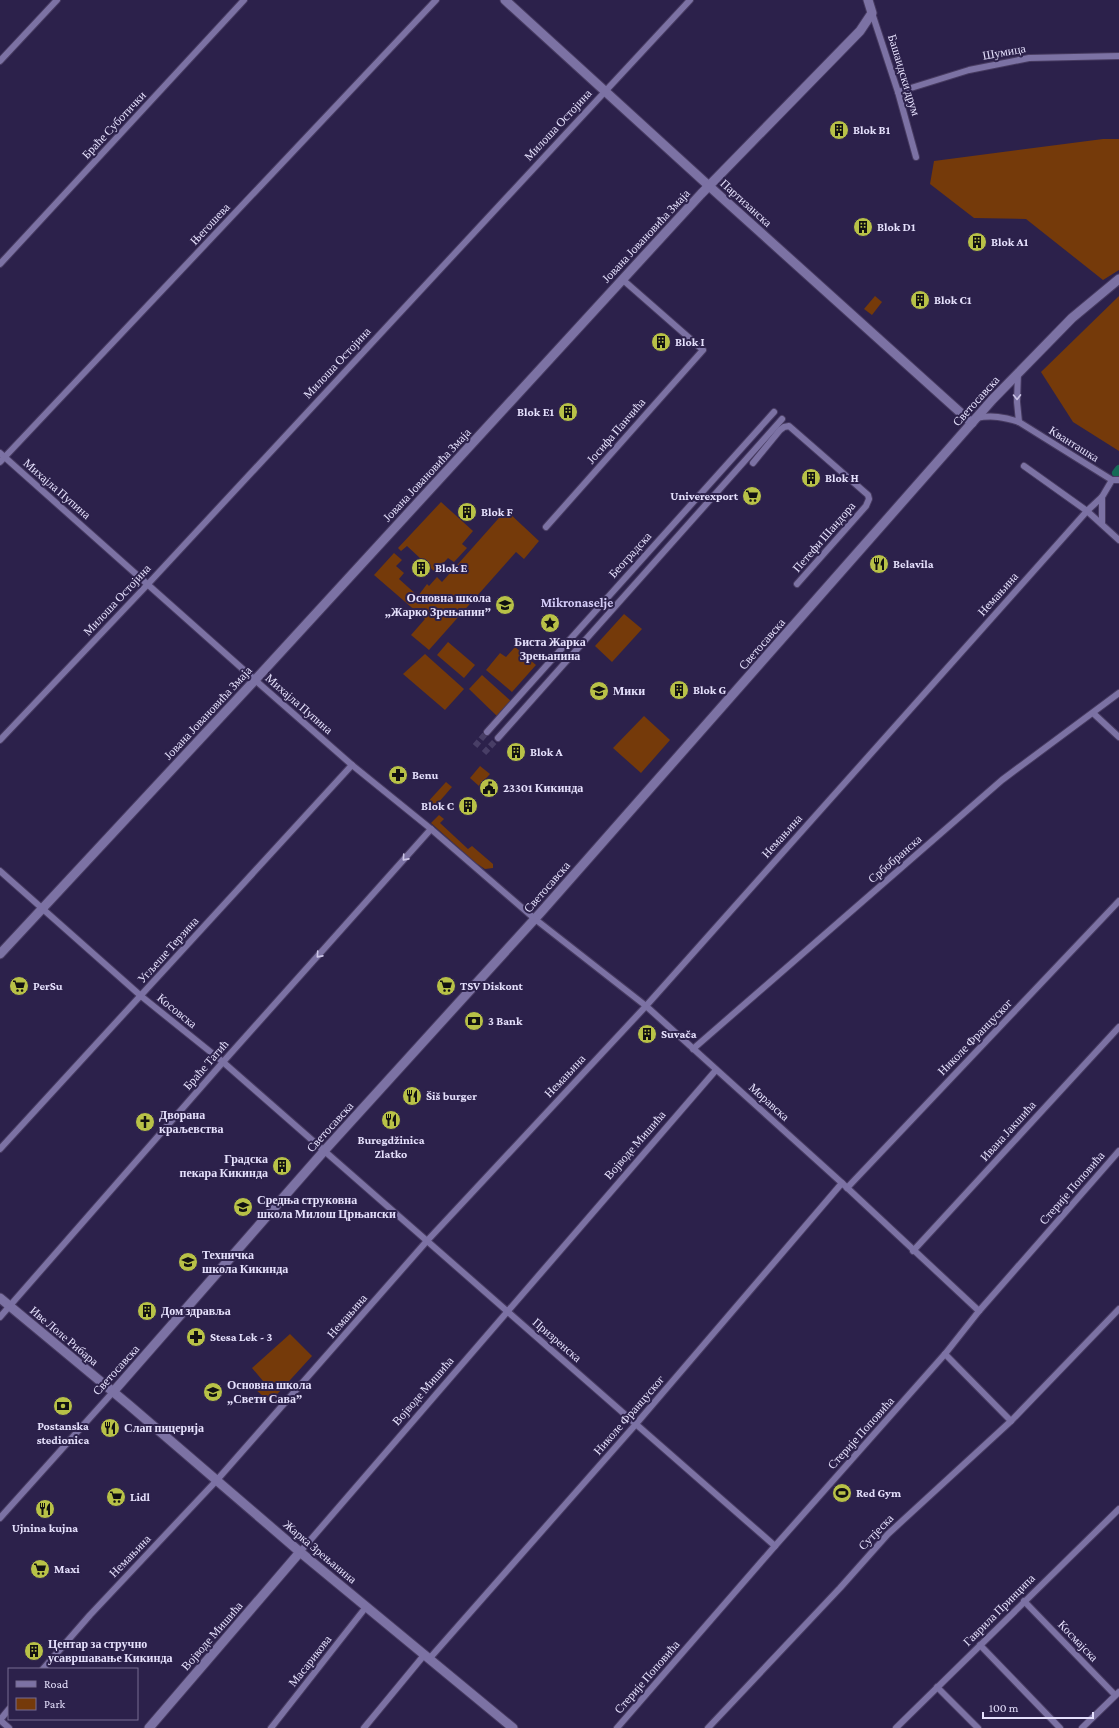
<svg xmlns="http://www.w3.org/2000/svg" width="1119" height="1728" viewBox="0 0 1119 1728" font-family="'Crimson Pro',serif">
<rect width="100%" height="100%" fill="#2c214b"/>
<g fill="#753a0a">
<polygon points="1103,139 1119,139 1119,270 1103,280 1026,219 974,218 930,184 934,161"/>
<polygon points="875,296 882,302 872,315 864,309"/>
<polygon points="1119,296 1119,451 1073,422 1041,372"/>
<polygon points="441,502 473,531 462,544 467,548 454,562 448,558 435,572 407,546 401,551 398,548"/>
<polygon points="506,510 539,541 524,559 516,552 429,650 411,635 425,619 374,575 394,553 402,560 396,566 404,573 399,579 418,596 427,584 429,586 437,577 442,582"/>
<polygon points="624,614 642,629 612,662 595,646"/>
<polygon points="448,642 475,665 464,678 437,655"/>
<polygon points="515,647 536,665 512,692 486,670 500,653 506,657"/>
<polygon points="425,654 464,689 445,710 403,674"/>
<polygon points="482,675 513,703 499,718 469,689"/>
<polygon points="644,716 670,740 641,773 613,748"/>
<polygon points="480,766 490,774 479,786 470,778"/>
<polygon points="446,782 452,787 432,810 426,804"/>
<polygon points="439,815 444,819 440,823 468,849 472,846 493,864 493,868 485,869 476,863 431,823"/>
<polygon points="290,1334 312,1356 270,1402 256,1390 263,1381 252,1368"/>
</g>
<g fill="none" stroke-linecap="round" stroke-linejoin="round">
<polyline stroke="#156a56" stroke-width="8" points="1116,473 1119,469"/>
<g stroke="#483e66" stroke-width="6" stroke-dasharray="6 3" stroke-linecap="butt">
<polyline points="475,746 487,732"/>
<polyline points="484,753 498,738"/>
</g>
<defs>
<g id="street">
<polyline points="872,13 898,92 916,157"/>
<polyline points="0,61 57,0"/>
<polyline points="898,92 969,70 1029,58 1119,56"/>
<polyline points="0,264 244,0"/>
<polyline points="1018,372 1017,402 1019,422"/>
<path d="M 976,418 C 992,415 1004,417 1019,422 L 1112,480 L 1119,480"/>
<polyline points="0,453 255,680 352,765 431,829 535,919 646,1006 842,1183 979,1311"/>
<polyline points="0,462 436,0"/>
<polyline points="753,463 780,430 784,427 789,426 868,495 869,499 866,506 797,584"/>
<polyline points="1024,466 1087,511 1119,540"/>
<polyline points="1102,524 1102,497"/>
<polyline points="546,527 703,350 622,279"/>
<polyline points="1093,713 1119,737"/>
<polyline points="487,732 774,412"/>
<polyline points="498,738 782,419"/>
<polyline points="0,740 148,584 690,0"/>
<polyline points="0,871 141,996 223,1062 775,1546"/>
<polyline points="693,1049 1002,780 1119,693"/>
<polyline points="0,1149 352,765"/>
<polyline points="847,1188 1119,901"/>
<polyline points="913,1251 1119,1027"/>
<polyline points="0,1317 223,1062 431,829"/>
<polyline points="945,1354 1011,1421"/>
<polyline points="0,1518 113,1392"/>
<polyline points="300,1552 716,1070"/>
<polyline points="1024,1601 1115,1695"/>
<polyline points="980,1645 1060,1728"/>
<polyline points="430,1658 636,1424 842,1183"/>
<polyline points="43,1669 90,1615 217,1480 426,1242 646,1006 1087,511 1102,497 1112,480"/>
<polyline points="937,1687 978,1728"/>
<polyline points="0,1720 9,1709"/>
<polyline points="0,1720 9,1728"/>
<polyline points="271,1728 366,1607"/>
<polyline points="364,1728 425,1654"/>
<polyline points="617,1728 775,1546 945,1354 979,1311 1119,1151"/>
<polyline points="708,1728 840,1588 888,1534 1011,1421 1119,1309"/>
<polyline points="896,1728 1119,1509"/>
<polyline points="1082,1728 1119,1692"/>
</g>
<g id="secondary">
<polyline points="505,0 709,186 972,423"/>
<polyline points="0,954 255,680 701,194 860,31 872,13 868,0"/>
<polyline points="0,1298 129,1405 300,1552 513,1728"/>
<polyline points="113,1392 324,1151 542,911 992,400 1072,318 1119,279"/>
<polyline points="149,1728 300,1552"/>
</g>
</defs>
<use href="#street" stroke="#473b61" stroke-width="8"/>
<use href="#secondary" stroke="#473b61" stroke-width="11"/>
<use href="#street" stroke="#7c72a4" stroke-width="6"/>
<use href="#secondary" stroke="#7c72a4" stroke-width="9"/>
</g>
<defs><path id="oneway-chevron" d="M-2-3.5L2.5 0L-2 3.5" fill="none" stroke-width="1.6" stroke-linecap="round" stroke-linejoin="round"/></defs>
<g stroke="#cbc4e6">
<use href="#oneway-chevron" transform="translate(1017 397) rotate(89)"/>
<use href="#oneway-chevron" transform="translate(405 858) rotate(132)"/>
<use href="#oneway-chevron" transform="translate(319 955) rotate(132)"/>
</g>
<defs>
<symbol id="building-disc" viewBox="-11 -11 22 22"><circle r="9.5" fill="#b8c147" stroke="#2c214b"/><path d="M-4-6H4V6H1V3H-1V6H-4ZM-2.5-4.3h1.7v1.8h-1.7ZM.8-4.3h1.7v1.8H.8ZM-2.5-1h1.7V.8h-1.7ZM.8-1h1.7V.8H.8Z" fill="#111"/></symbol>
<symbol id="supermarket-disc" viewBox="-11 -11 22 22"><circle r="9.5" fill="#b8c147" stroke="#2c214b"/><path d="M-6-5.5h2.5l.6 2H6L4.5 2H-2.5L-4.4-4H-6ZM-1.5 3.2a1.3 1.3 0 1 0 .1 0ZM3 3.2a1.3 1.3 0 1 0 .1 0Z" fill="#111"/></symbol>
<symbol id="restaurant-disc" viewBox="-11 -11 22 22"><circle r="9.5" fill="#b8c147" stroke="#2c214b"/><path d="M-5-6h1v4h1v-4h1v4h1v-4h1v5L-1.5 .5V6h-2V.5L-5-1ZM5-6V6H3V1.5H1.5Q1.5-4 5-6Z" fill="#111"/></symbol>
<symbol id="school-disc" viewBox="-11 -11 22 22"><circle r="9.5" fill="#b8c147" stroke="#2c214b"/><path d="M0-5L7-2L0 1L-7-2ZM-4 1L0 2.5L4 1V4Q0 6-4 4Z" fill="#111"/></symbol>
<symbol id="sight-disc" viewBox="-11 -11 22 22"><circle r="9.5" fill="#b8c147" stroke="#2c214b"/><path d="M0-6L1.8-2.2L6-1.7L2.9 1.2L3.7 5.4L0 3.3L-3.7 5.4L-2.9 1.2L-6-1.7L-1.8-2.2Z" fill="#111"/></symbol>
<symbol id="pharmacy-disc" viewBox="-11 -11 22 22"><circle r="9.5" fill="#b8c147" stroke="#2c214b"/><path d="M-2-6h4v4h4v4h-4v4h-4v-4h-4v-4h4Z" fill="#111"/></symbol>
<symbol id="civic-disc" viewBox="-11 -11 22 22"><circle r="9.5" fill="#b8c147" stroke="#2c214b"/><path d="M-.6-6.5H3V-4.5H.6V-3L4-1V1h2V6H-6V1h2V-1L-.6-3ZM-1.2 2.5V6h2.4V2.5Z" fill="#111"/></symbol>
<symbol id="bank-disc" viewBox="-11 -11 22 22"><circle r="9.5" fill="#b8c147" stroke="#2c214b"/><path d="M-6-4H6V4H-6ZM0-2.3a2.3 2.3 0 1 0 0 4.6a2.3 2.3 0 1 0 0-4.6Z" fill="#111"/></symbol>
<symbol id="church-disc" viewBox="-11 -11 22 22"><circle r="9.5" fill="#b8c147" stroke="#2c214b"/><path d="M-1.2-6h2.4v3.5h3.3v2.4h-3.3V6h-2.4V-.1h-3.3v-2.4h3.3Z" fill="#111"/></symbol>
<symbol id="stadium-disc" viewBox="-11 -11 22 22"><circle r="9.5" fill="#b8c147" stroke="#2c214b"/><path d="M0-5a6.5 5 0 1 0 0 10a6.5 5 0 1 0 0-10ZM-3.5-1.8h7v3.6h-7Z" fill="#111"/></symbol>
</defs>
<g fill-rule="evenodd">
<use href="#building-disc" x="828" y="119" width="22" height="22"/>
<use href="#building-disc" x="852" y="216" width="22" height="22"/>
<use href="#building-disc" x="966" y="231" width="22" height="22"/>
<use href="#building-disc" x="909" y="289" width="22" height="22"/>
<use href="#building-disc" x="650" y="331" width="22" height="22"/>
<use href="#building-disc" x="557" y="401" width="22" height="22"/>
<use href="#building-disc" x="800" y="467" width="22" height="22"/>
<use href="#supermarket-disc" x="741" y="485" width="22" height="22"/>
<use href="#building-disc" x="456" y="501" width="22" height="22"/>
<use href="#restaurant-disc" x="868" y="553" width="22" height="22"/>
<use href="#building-disc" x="410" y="557" width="22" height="22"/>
<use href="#school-disc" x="494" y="594" width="22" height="22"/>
<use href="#sight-disc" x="539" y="612" width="22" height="22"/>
<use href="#building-disc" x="668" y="679" width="22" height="22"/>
<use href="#school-disc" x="588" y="680" width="22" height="22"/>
<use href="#building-disc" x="505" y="741" width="22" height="22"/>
<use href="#pharmacy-disc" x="387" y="764" width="22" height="22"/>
<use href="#civic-disc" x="478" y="777" width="22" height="22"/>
<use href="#building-disc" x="457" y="795" width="22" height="22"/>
<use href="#supermarket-disc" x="8" y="975" width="22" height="22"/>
<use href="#supermarket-disc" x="435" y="975" width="22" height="22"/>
<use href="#bank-disc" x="463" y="1010" width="22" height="22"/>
<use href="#building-disc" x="636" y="1023" width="22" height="22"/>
<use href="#restaurant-disc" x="401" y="1085" width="22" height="22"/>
<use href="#restaurant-disc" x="380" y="1109" width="22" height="22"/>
<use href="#church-disc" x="134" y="1111" width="22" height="22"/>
<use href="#building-disc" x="271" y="1155" width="22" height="22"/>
<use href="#school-disc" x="232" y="1196" width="22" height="22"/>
<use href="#school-disc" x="177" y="1251" width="22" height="22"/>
<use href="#building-disc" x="136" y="1300" width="22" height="22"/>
<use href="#pharmacy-disc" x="185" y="1326" width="22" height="22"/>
<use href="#school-disc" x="202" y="1381" width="22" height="22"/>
<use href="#bank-disc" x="52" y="1395" width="22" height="22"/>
<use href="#restaurant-disc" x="99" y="1417" width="22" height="22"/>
<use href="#stadium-disc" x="831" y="1482" width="22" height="22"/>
<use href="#supermarket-disc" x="105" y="1486" width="22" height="22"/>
<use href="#restaurant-disc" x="34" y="1498" width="22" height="22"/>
<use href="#supermarket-disc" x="29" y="1558" width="22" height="22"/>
<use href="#building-disc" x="23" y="1640" width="22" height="22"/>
</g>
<g text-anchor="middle" stroke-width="4" stroke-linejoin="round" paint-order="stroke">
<g font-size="12" fill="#e5e0fc" stroke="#2c214b">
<text transform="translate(1004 52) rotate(-10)" y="4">Шумица</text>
<text transform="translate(904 75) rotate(73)" y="4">Башаидски друм</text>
<text transform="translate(114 125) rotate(-47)" y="4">Браће Суботички</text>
<text transform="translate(558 125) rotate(-47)" y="4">Милоша Остојина</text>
<text transform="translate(746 203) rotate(42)" y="4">Партизанска</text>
<text transform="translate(210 224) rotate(-47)" y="4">Његошева</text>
<text transform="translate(646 236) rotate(-47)" y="4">Јована Јовановића Змаја</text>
<text transform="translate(337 363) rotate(-47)" y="4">Милоша Остојина</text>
<text transform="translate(976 401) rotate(-48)" y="4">Светосавска</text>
<text transform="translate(616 431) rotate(-49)" y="4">Јосифа Панчића</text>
<text transform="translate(1074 444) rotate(32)" y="4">Кванташка</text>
<text transform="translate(427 475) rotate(-47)" y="4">Јована Јовановића Змаја</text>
<text transform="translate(57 489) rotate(41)" y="4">Михајла Пупина</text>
<text transform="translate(824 537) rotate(-49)" y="4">Петефи Шандора</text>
<text transform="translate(630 555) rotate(-48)" y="4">Београдска</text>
<text transform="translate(998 594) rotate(-48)" y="4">Немањина</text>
<text transform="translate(117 600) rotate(-47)" y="4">Милоша Остојина</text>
<text transform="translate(762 644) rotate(-49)" y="4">Светосавска</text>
<text transform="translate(299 704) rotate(41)" y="4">Михајла Пупина</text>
<text transform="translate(208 713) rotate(-47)" y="4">Јована Јовановића Змаја</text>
<text transform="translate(782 836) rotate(-48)" y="4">Немањина</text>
<text transform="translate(895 859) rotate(-41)" y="4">Србобранска</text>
<text transform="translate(547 887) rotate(-49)" y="4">Светосавска</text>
<text transform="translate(168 950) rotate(-48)" y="4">Угљеше Терзина</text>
<text transform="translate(177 1011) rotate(39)" y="4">Косовска</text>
<text transform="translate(975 1037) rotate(-46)" y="4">Николе Француског</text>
<text transform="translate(206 1065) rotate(-49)" y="4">Браће Татић</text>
<text transform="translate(565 1076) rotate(-47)" y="4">Немањина</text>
<text transform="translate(769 1102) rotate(42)" y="4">Моравска</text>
<text transform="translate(330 1127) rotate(-48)" y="4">Светосавска</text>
<text transform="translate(1008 1131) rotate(-48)" y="4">Ивана Јакшића</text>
<text transform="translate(635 1145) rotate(-49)" y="4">Војводе Мишића</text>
<text transform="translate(1072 1188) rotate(-49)" y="4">Стерије Поповића</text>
<text transform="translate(347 1316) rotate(-49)" y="4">Немањина</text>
<text transform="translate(64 1336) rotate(40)" y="4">Иве Лоле Рибара</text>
<text transform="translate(557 1340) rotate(41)" y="4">Призренска</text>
<text transform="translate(116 1370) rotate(-48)" y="4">Светосавска</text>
<text transform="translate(423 1391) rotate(-49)" y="4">Војводе Мишића</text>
<text transform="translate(629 1415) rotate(-49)" y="4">Николе Француског</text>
<text transform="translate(861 1433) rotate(-48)" y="4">Стерије Поповића</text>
<text transform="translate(876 1532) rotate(-46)" y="4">Сутјеска</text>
<text transform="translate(320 1552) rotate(40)" y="4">Жарка Зрењанина</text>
<text transform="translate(130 1556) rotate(-46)" y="4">Немањина</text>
<text transform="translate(999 1610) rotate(-45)" y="4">Гаврила Принципа</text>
<text transform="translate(212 1636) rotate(-49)" y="4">Војводе Мишића</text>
<text transform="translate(1078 1641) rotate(46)" y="4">Космајска</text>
<text transform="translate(310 1661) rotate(-52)" y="4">Масарикова</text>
<text transform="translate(647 1677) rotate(-49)" y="4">Стерије Поповића</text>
</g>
<g font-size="12" font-weight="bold" fill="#e5e0fc" stroke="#2c214b" text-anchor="start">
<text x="853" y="134">Blok B1</text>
<text x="877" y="231">Blok D1</text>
<text x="991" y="246">Blok A1</text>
<text x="934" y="304">Blok C1</text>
<text x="675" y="346">Blok I</text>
<text x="554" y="416" text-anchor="end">Blok E1</text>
<text x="825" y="482">Blok H</text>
<text x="738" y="500" text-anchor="end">Univerexport</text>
<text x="481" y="516">Blok F</text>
<text x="893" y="568">Belavila</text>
<text x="435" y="572">Blok E</text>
<text x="491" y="602" text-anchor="end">Основна школа<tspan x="491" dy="14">„Жарко Зрењанин”</tspan></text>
<text x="550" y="646" text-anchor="middle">Биста Жарка<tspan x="550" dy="14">Зрењанина</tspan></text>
<text x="693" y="694">Blok G</text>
<text x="613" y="695">Мики</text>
<text x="530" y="756">Blok A</text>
<text x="412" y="779">Benu</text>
<text x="503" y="792">23301 Кикинда</text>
<text x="454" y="810" text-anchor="end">Blok C</text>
<text x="33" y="990">PerSu</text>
<text x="460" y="990">TSV Diskont</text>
<text x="488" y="1025">3 Bank</text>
<text x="661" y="1038">Suvača</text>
<text x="426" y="1100">Šiš burger</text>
<text x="159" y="1119">Дворана<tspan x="159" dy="14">краљевства</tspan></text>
<text x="391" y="1144" text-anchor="middle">Buregdžinica<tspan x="391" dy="14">Zlatko</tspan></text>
<text x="268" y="1163" text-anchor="end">Градска<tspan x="268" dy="14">пекара Кикинда</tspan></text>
<text x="257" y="1204">Средња струковна<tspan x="257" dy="14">школа Милош Црњански</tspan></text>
<text x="202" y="1259">Техничка<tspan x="202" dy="14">школа Кикинда</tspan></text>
<text x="161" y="1315">Дом здравља</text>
<text x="210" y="1341">Stesa Lek - 3</text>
<text x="227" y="1389">Основна школа<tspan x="227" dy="14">„Свети Сава”</tspan></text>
<text x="63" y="1430" text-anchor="middle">Postanska<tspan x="63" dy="14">stedionica</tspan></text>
<text x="124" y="1432">Слап пицерија</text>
<text x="856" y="1497">Red Gym</text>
<text x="130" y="1501">Lidl</text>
<text x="45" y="1532" text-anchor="middle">Ujnina kujna</text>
<text x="54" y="1573">Maxi</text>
<text x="48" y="1648">Центар за стручно<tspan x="48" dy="14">усавршавање Кикинда</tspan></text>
</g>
<g font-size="13" font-weight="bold" fill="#d3cbf7" stroke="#2c214b">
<text x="577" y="607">Mikronaselje</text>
</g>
</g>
<rect x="8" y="1668" width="130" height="52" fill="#2c214b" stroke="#766d92"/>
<rect x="16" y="1681" width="20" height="6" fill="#7c72a4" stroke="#766d92"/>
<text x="44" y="1688" font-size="12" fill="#e5e0fc">Road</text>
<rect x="16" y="1698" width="20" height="12" fill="#753a0a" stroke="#766d92"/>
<text x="44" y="1708" font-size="12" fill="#e5e0fc">Park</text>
<path d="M983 1712v6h110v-6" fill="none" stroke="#e5e0fc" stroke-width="2"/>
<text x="989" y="1712" font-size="12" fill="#e5e0fc" stroke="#2c214b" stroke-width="3" paint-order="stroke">100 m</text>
</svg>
